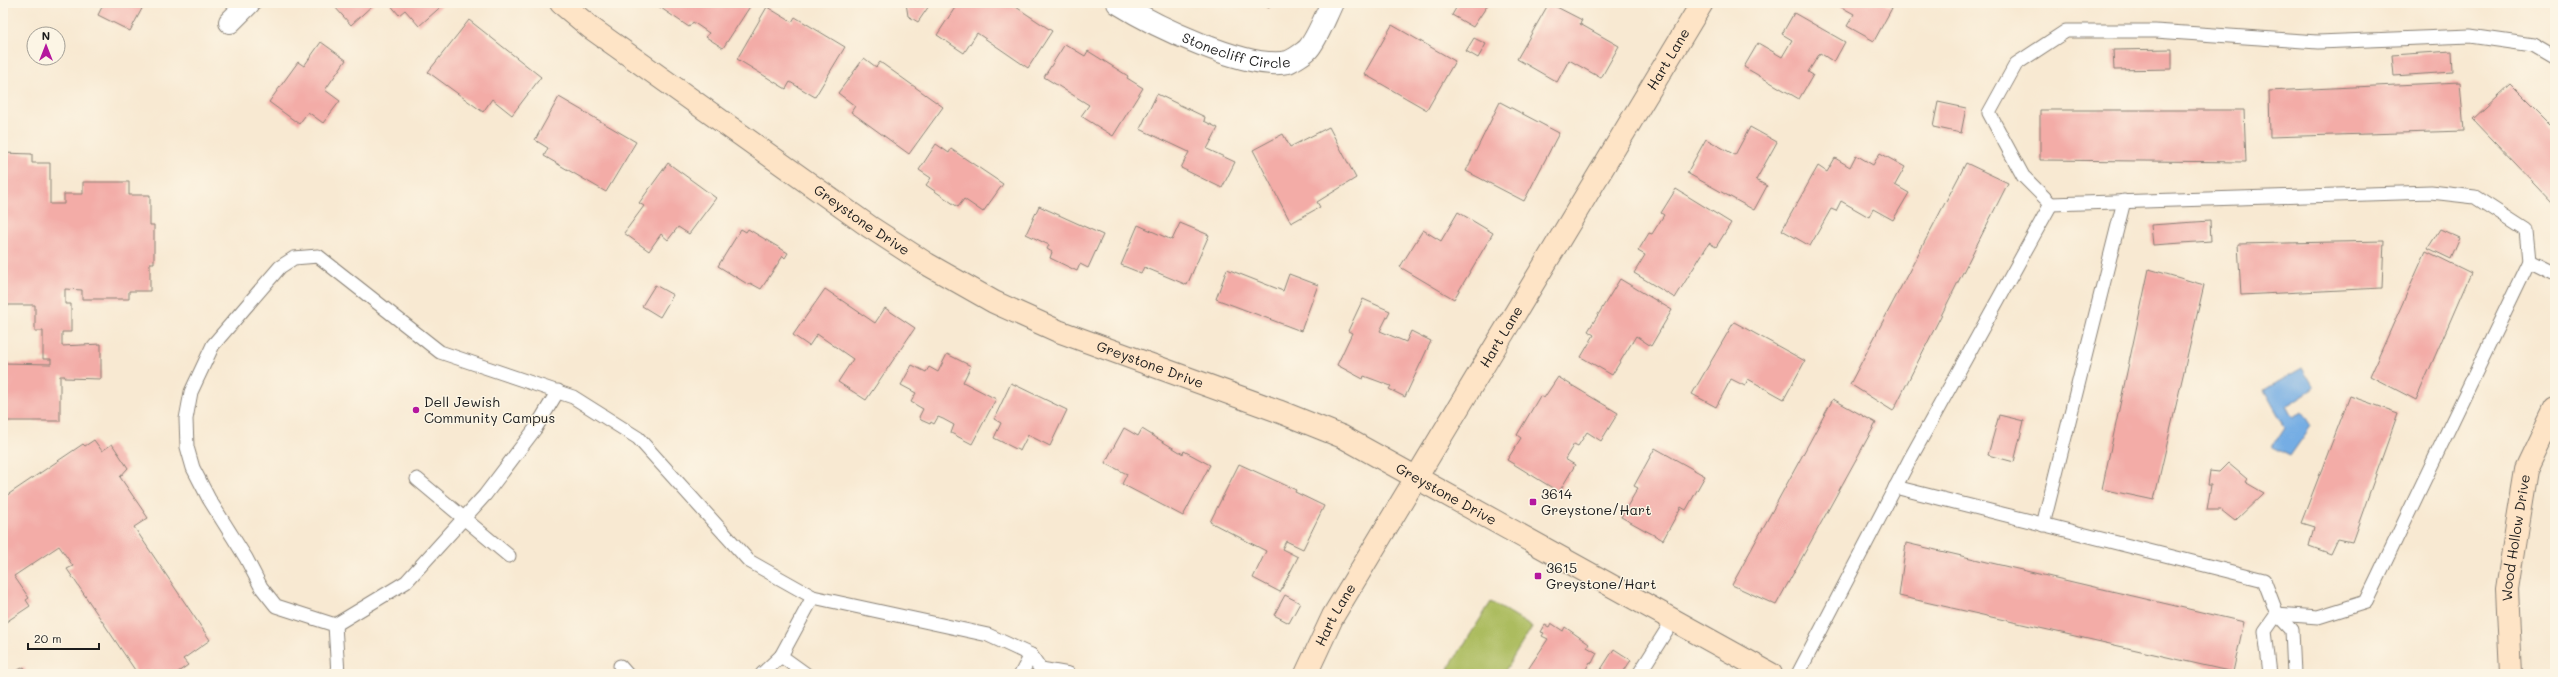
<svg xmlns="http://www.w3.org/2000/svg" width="2558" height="677" viewBox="0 0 2558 677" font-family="Mali,sans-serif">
<rect width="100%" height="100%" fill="#fcf5e5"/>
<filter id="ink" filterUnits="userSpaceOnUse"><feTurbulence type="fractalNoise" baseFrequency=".025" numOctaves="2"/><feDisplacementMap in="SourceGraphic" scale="8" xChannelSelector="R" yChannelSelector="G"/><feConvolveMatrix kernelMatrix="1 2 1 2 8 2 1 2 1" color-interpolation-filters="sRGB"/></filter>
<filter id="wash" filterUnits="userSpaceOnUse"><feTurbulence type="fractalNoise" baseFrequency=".012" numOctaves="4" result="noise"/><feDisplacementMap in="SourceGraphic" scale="16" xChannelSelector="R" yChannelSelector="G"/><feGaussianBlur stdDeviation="0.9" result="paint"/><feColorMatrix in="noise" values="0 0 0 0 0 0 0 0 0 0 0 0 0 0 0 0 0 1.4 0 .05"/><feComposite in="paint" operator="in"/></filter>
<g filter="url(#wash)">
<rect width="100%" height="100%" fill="#f8e9d2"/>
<polygon fill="#acbc5e" stroke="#646c3d" points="1491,602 1532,627 1503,674 1445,674"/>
<polygon fill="#74ade4" stroke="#486480" points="2302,368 2314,388 2286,406 2292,417 2302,412 2311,426 2290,456 2272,447 2285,427 2264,390"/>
<g id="blocks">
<g fill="#f3aca7">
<polygon points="104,3 145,3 130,31 98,15"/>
<polygon points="337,3 375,3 351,25 334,6"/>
<polygon points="389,3 445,3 419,26 405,10 399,15"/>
<polygon points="660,3 749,3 751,5 723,48 706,37 709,33 693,22 689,27 658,6"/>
<polygon points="906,3 931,3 918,22 908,16"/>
<polygon points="958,3 1010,3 1052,31 1028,68 977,33 964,53 937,35"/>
<polygon points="1260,3 1271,3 1269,8"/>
<polygon points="1459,3 1489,3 1473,27 1452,15"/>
<polygon points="1549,3 1582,20 1580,24 1619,46 1601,78 1569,60 1557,82 1517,59"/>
<polygon points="1834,3 1883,3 1892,8 1874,41 1847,26 1854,14"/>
<polygon points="767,7 792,22 795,17 845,47 815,97 790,82 786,89 737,59"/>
<polygon points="1794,13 1845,42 1834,62 1820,53 1808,72 1813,75 1799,99 1744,67 1758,43 1782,57 1792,40 1782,34"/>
<polygon points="469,20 541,77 512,115 492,99 483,112 428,72"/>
<polygon points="1392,25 1455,61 1427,110 1364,74"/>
<polygon points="1474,38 1486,44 1478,58 1466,51"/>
<polygon points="321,42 346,60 325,90 340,101 323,123 308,112 299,124 269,102 298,62 304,66"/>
<polygon points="1065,44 1085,56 1088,51 1128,76 1127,78 1143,88 1113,136 1081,116 1089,105 1044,77"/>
<polygon points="2172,49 2172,69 2114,70 2113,50"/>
<polygon points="2452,51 2453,72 2394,76 2392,55"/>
<polygon points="864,58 876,67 880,62 943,107 909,154 851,112 855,106 838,93"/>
<polygon points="2460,82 2464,131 2270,137 2269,91"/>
<polygon points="2511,84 2555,128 2555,205 2473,119"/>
<polygon points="1157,94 1205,117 1204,121 1218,128 1207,149 1235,162 1222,188 1181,168 1189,152 1140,129"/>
<polygon points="559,97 636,142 606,192 544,156 548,148 535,140"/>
<polygon points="1500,102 1559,133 1524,201 1466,171"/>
<polygon points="1938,102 1966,108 1961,133 1933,127"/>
<polygon points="2040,110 2244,110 2246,162 2040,160"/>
<polygon points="1329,127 1356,178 1317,202 1320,207 1291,223 1253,150 1283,134 1290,147"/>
<polygon points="1750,127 1777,142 1756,180 1767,186 1754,210 1687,173 1706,139 1735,155"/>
<polygon points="936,144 949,153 951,149 1003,184 983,212 964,199 958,207 926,185 931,178 919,170"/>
<polygon points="3,153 32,154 32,163 50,163 50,204 64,204 64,194 83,194 83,182 129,182 129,195 150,195 150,225 154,225 154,263 150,263 150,291 129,291 129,299 82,299 82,290 65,289 65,304 71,304 71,332 62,332 62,346 101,344 101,379 64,378 65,376 60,376 60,421 3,421 3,363 51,364 51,359 43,359 43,331 35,331 35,305 6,305 6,313 3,313"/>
<polygon points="1880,153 1905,167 1895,185 1909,193 1893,220 1873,209 1869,217 1841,201 1836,211 1831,209 1810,246 1782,230 1818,166 1827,172 1835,158 1850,167 1856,155 1873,165"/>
<polygon points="668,163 716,198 689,234 678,227 668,240 661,234 649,251 624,233 644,206 639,203"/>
<polygon points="1966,163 2008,183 1893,411 1850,384"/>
<polygon points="1676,189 1731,223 1716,247 1709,243 1675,298 1634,273 1645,255 1638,251 1649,233 1652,234 1664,215 1661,213"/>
<polygon points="1039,206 1103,235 1088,268 1080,264 1077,271 1050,258 1052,252 1047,249 1049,245 1026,234"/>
<polygon points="1458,212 1493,233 1454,299 1400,267 1423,230 1441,241"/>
<polygon points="2210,221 2211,241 2153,245 2151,225"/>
<polygon points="1180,223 1209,235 1187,285 1144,267 1141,273 1121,265 1138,225 1172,240"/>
<polygon points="741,229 746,232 748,229 788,253 785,258 783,256 761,289 750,283 749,285 718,266"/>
<polygon points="2440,229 2460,238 2451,259 2428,248"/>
<polygon points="2384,241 2382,288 2241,295 2238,244"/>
<polygon points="2426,251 2471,273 2416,400 2370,376"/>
<polygon points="1227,269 1283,291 1289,274 1318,285 1301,331 1216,299"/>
<polygon points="2149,269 2204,285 2154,500 2102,489"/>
<polygon points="1620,279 1672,310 1651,346 1636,336 1612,375 1581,357 1594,335 1588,331"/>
<polygon points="655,285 673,295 660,317 642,306"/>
<polygon points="825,289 875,323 885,308 915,328 866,400 838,382 853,359 817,334 809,346 793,335"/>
<polygon points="1363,299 1390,311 1380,331 1406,342 1411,331 1431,341 1405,397 1389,389 1391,386 1364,376 1363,379 1337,365 1352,333 1348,331"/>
<polygon points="1734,322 1805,361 1784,399 1748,379 1745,386 1731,379 1716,407 1692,394"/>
<polygon points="947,354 971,366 963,382 996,399 972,444 951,433 954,425 943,419 938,417 934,424 931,422 930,424 921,420 919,417 923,409 911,402 916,393 901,385 912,365 926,372 929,367 938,372"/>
<polygon points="1558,377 1618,413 1601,441 1587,432 1578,446 1574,444 1565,459 1575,465 1559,492 1507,460 1521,438 1517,435 1540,396 1544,398"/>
<polygon points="1011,383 1067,410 1050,446 1028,435 1020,451 994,438 1001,423 994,419"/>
<polygon points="2350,396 2398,413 2352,542 2338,539 2331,554 2309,546 2314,527 2301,523"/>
<polygon points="1833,399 1876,423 1776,605 1732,585"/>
<polygon points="1999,415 2024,421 2014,462 1988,455"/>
<polygon points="1124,428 1138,436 1142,429 1183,454 1184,451 1210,465 1183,516 1122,484 1127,474 1105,463"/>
<polygon points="94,440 102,451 112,444 128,468 120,477 148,518 134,527 210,640 183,659 188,665 178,672 179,674 153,674 151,670 145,674 141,671 137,673 67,569 73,566 59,546 14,576 29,598 26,600 30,606 3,624 3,498 83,444 85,446"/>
<polygon points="1655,448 1705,476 1686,510 1681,507 1663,540 1621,517 1638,488 1634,486"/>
<polygon points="2228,463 2247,479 2245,482 2264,493 2235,521 2221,510 2207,510 2211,485 2208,485 2210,471 2219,472"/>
<polygon points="1239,464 1296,490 1295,492 1324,506 1303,549 1286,541 1282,549 1298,557 1280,592 1253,578 1266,551 1210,522"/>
<polygon points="1906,543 2244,622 2233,672 1899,596"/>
<polygon points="1285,595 1300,603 1289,623 1274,615"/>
<polygon points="1551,623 1563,631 1565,627 1589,644 1587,647 1597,653 1592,663 1590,662 1586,669 1590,671 1588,674 1525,674 1548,639 1542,636 1544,633 1541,632 1545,625 1549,627"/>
<polygon points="1614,649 1631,660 1622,674 1598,674"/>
<polygon points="24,667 27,674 17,674 16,671"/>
</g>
</g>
</g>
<g filter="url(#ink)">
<use href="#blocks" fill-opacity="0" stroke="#8a8277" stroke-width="1"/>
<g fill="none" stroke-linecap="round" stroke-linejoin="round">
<defs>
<g id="lane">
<polyline points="2051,204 2431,192 2475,197 2526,230 2529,261"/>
<polyline points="417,479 509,556"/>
<polyline points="1895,487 2264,580 2277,614 2318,617 2366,602 2529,261 2555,274"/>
<polyline points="2043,525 2124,201"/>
<polyline points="335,625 406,582 485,495 535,429 558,391"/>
<polyline points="781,656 813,597"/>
<polyline points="620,666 627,674"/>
<polyline points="1041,669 1069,674"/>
<polyline points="338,674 335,625 276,606 261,587 246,558 209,499 193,468 187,447 186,419 191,392 213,345 280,267 294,258 318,256 440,352 573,397 638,438 749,561 813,597 988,635 1031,655 1044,674"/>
<polyline points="762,674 781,656 806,674"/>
<polyline points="1021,674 1031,655"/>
<polyline points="1639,674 1673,620"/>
<polyline points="1798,674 1909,461 2051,204 2023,176 1989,113 2016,64 2066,31 2155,31 2318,42 2470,36 2533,45 2555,58"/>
<polyline points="2270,674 2265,631 2277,614 2292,630 2294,674"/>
</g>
<g id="street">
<path id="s1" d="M 1118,3 C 1153,25 1247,71 1288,62 C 1293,60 1304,53 1308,49 C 1317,39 1326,15 1332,3"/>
<polyline points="230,22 249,3"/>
</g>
<g id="secondary">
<path id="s2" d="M 561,3 L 591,28 L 870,227 L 927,264 L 994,302 L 1058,331 L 1278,411 L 1343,437 L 1771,674"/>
<path id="s3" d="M 1306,674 L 1333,616 L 1702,3"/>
<path id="s4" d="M 2511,674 L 2507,589 L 2517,525 L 2526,470 L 2555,409"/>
</g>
</defs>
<use href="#lane" stroke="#8a8277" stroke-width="15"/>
<use href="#street" stroke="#8a8277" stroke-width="24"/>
<use href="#secondary" stroke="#8a8277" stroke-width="24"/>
<use href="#lane" stroke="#fff" stroke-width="13"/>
<use href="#street" stroke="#fff" stroke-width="22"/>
<use href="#secondary" stroke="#fee4c6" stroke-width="22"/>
</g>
</g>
<g fill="#b5179e" stroke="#fcf5e5" stroke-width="1.5">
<circle cx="416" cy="410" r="4"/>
<rect x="1529" y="498" width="8" height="8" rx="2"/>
<rect x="1534" y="572" width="8" height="8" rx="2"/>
</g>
<g text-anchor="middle" stroke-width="3" stroke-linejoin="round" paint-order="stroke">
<g font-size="14" fill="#1c1c1c" stroke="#fcf5e5">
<text dy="5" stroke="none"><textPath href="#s1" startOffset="129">Stonecliff Circle</textPath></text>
<text dy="5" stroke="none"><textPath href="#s3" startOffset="714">Hart Lane</textPath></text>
<text dy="5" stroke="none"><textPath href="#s2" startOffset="371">Greystone Drive</textPath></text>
<text dy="5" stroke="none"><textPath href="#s3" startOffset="390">Hart Lane</textPath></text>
<text dy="5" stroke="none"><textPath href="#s2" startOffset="695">Greystone Drive</textPath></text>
<text dy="5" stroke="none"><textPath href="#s2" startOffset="1019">Greystone Drive</textPath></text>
<text dy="5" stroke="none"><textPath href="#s4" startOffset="137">Wood Hollow Drive</textPath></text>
<text dy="5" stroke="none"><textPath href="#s3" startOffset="66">Hart Lane</textPath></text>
</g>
<g font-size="14" fill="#1c1c1c" stroke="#fcf5e5" text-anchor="start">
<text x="424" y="407">Dell Jewish<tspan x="424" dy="16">Community Campus</tspan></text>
<text x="1541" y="499">3614<tspan x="1541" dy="16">Greystone/Hart</tspan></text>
<text x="1546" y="573">3615<tspan x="1546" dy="16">Greystone/Hart</tspan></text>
</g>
</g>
<rect width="2558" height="677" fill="none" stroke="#fcf5e5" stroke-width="16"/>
<g transform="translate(46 46)"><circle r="19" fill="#fcf5e5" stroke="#a29e95"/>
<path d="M0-3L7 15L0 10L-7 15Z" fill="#b5179e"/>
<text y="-6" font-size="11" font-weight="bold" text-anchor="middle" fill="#1c1c1c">N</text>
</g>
<path d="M28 643v6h71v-6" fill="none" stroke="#1c1c1c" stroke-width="2"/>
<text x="34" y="643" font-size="12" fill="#1c1c1c" stroke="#fcf5e5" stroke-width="3" paint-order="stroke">20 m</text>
</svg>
